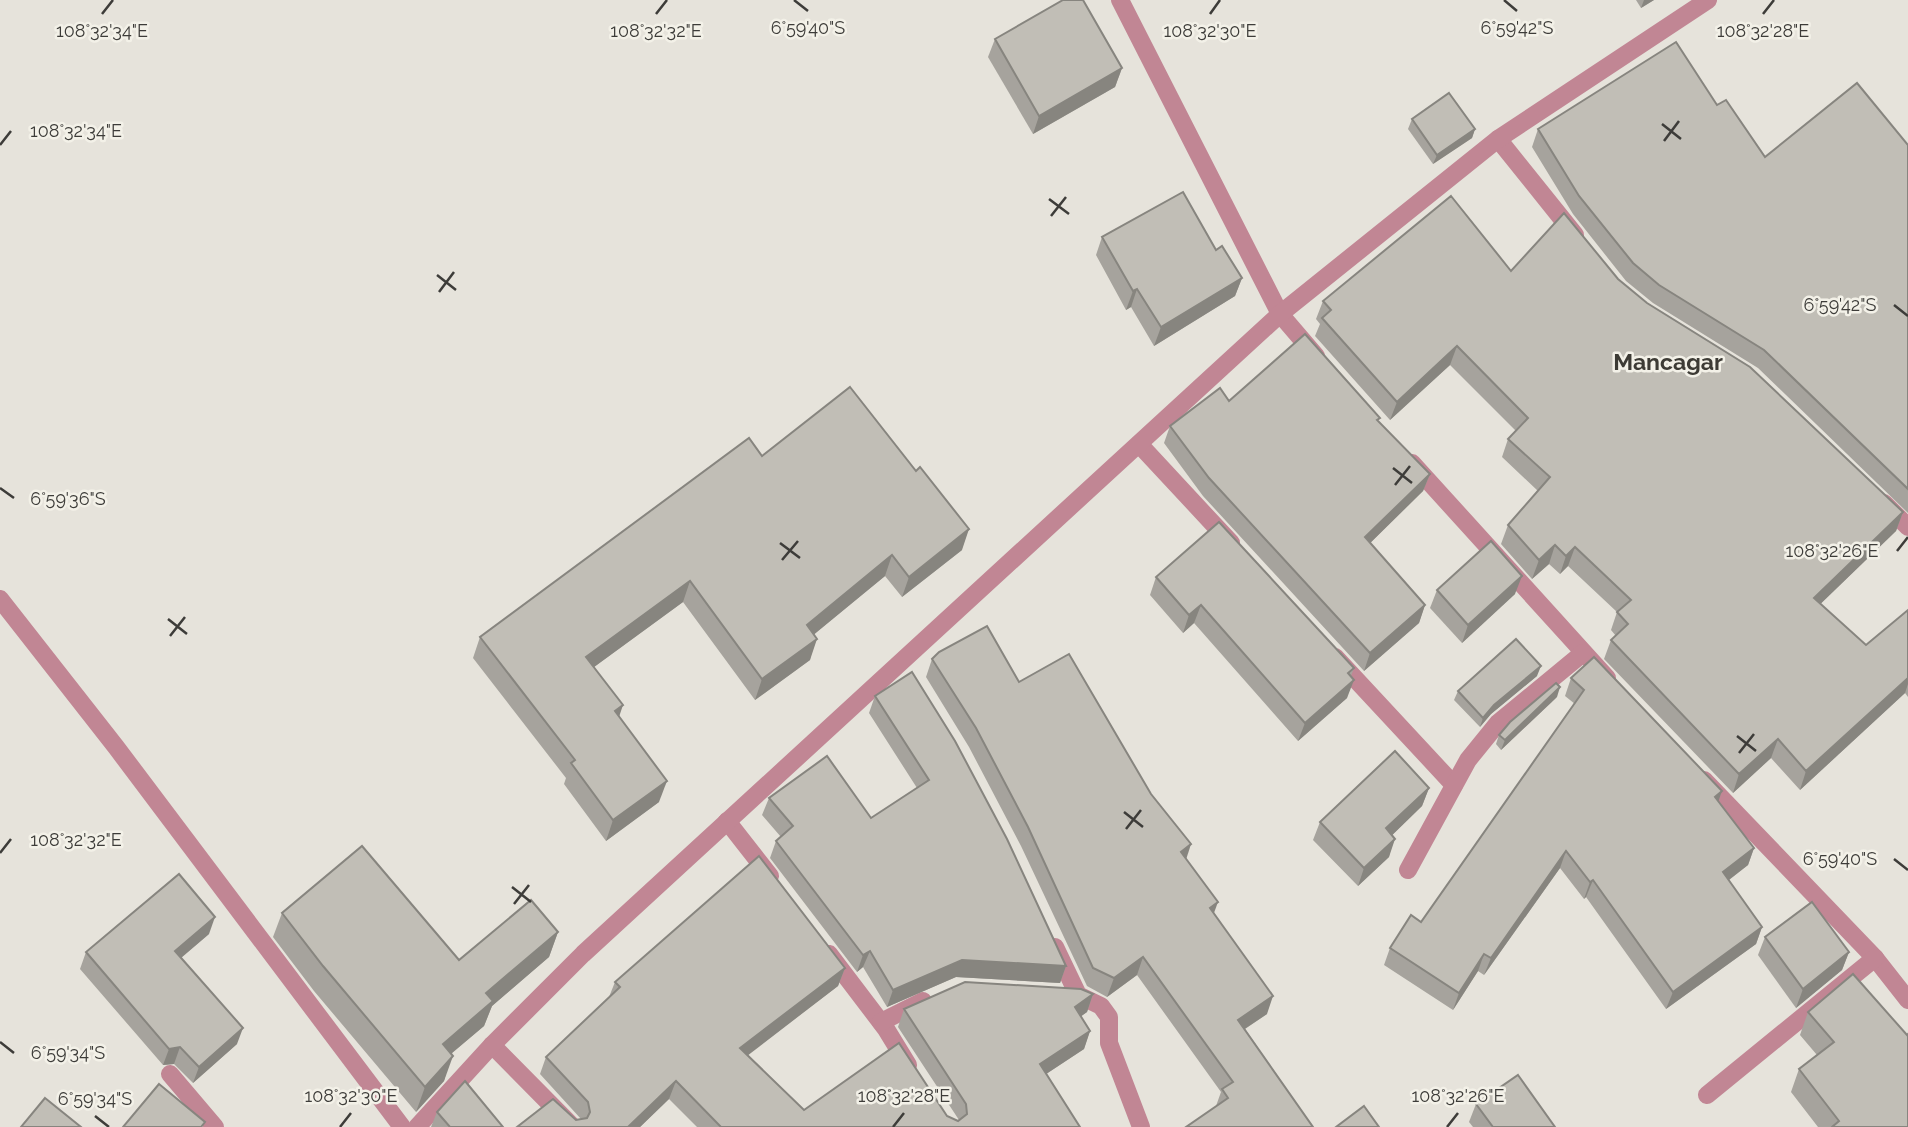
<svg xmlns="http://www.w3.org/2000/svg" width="1908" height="1127" viewBox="0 0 1908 1127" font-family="Raleway,sans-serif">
<rect width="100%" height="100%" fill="#e6e3db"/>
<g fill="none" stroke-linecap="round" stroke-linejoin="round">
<g stroke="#c18694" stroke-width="18">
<polyline points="1120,0 1280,314 1316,356"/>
<polyline points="1498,139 1575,235"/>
<polyline points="1139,444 1231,543"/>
<polyline points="1412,463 1607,678"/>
<polyline points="1884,503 1908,527"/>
<polyline points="0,599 116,747 402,1127"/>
<polyline points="1335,657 1454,785"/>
<polyline points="1704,780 1875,958 1908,1000"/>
<polyline points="727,821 770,876"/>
<polyline points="1408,870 1468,760 1498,723 1583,653"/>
<polyline points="1055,947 1078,995 1101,1006 1109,1017 1109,1043 1141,1127"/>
<polyline points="829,954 886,1029 908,1065"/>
<polyline points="881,1022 923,1001"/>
<polyline points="492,1045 573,1127"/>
<polyline points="170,1074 215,1127"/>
<polyline points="1707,1095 1875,958"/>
<polyline points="417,1127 492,1045 583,954 1280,314 1498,139 1708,0"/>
</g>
</g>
<g fill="#a6a39d">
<polygon points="1636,0 1654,0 1641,8"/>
<polygon points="995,39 1122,68 1115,87 1033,134 988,57"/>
<polygon points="1717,105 1765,157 1908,145 1908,513 1758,368 1653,303 1626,281 1573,214 1532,147 1538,129"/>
<polygon points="1412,119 1475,129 1472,138 1433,164 1408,129"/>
<polygon points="1102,237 1216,250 1242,278 1235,296 1154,346 1131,307 1126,310 1096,255"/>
<polygon points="1511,271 1618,279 1903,512 1896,531 1820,604 1866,645 1908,610 1908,697 1905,693 1800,790 1771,758 1733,793 1604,659 1611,640 1616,636 1611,630 1617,612 1568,566 1560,574 1549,564 1532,579 1501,544 1508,525 1538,491 1502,457 1508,439 1516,431 1450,365 1390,420 1315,336 1320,324 1316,319 1323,301"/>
<polygon points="1229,401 1378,422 1430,474 1423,491 1370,543 1425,605 1419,623 1364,671 1203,496 1164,443 1170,426"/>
<polygon points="762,456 962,550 902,597 885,576 814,634 810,660 755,700 683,602 594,667 619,717 659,802 606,841 564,784 566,778 473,658 480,637"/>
<polygon points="1156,577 1354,668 1351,676 1347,698 1298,741 1194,623 1183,633 1150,595"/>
<polygon points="1437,590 1515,594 1462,643 1430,608"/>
<polygon points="932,659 1019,682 1186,859 1267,1014 1245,1029 1313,1127 1216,1106 1221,1092 1137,975 1107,997 1087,986 1021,846 969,747 926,677"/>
<polygon points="1537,676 1491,714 1480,727 1454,700 1458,691"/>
<polygon points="1571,678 1722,791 1718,801 1754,848 1748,865 1729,880 1762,927 1756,944 1666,1009 1586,897 1584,899 1560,868 1484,975 1478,971 1453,1010 1384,965 1390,948 1421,922 1575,704 1565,696"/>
<polygon points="875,696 1066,966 1060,983 956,977 887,1007 863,967 857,972 770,858 776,841 781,837 762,815 769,798 871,818 917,788 869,713"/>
<polygon points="1557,697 1501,750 1496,744 1499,735"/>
<polygon points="1429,788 1422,806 1392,835 1389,857 1358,886 1313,840 1320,822"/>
<polygon points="759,856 845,968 838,986 747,1055 804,1110 899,1043 947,1116 958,1121 959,1120 898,1027 904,1009 965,982 1081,989 1093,994 1087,1012 1081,1016 1090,1031 1084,1049 1046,1074 1080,1127 697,1127 669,1099 640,1127 517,1127 553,1099 576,1120 581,1119 540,1074 546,1057 609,997 615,982"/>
<polygon points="282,913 459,960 558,932 549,957 492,1006 484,1026 451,1054 444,1081 416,1112 314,991 273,937"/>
<polygon points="209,934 181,958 237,1044 193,1083 174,1064 163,1065 80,969 86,952"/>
<polygon points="1765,937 1849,952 1842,970 1796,1008 1758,955"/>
<polygon points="1808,1012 1907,1035 1908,1127 1818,1127 1791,1092 1799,1069 1817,1055 1800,1035"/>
<polygon points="1476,1104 1555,1127 1473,1127 1469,1122"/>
<polygon points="437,1112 503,1127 431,1127"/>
</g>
<g fill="#87857f">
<polygon points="1644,0 1654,0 1641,8"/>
<polygon points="1122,68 1115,87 1033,134 1039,116"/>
<polygon points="1475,129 1472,138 1433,164 1437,155"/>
<polygon points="1242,278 1235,296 1154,346 1161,327"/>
<polygon points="1137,289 1131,307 1126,310 1133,291"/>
<polygon points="1457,346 1450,365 1390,420 1397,402"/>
<polygon points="1430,474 1423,491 1358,555 1365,537"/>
<polygon points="1903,512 1896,531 1807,617 1814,598"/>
<polygon points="969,529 962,550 902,597 909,577"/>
<polygon points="1555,545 1549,564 1532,579 1539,560"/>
<polygon points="1575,547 1568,566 1560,574 1566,556"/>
<polygon points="892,555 885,576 800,646 807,625"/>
<polygon points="1522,576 1515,594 1462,643 1468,625"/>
<polygon points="690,581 683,602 579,678 586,657"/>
<polygon points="1201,605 1194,623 1183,633 1189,615"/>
<polygon points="1425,605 1419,623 1364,671 1370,653"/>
<polygon points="817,639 810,660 755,700 762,679"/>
<polygon points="1541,666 1537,676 1491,714 1480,727 1483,718 1494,705"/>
<polygon points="1908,678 1908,684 1905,693 1800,790 1806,771"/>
<polygon points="1354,680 1347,698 1298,741 1305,723"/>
<polygon points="1560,687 1557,697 1501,750 1505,740"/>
<polygon points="623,705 616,726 615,711"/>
<polygon points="1778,739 1771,758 1733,793 1739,774"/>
<polygon points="667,781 659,802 606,841 613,820"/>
<polygon points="1429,788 1422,806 1380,847 1386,828"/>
<polygon points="1722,791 1716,808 1715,797"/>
<polygon points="1395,839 1389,857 1358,886 1364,868"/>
<polygon points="1191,844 1185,863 1181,852"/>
<polygon points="1754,848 1748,865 1717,889 1723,872"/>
<polygon points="1566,851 1560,868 1484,975 1491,958"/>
<polygon points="1593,880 1586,897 1584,899 1590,882"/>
<polygon points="1218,902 1211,921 1210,908"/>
<polygon points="215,917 209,934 169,968 175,951"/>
<polygon points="1762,927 1756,944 1666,1009 1673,992"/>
<polygon points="558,932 549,957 492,1006 484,1026 434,1068 443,1044 486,993"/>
<polygon points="870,951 863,967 857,972 863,955"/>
<polygon points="1849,952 1842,970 1796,1008 1803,989"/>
<polygon points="1484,954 1478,971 1453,1010 1459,993"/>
<polygon points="1143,957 1137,975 1107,997 1114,978"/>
<polygon points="962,960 1066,966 1060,983 956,977 887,1007 893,990"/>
<polygon points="845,968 838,986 734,1066 740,1048"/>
<polygon points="1093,994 1087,1012 1069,1025 1075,1007"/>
<polygon points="1273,996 1267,1014 1231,1038 1238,1020"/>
<polygon points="243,1028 237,1044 193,1083 199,1067"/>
<polygon points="1090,1031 1084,1049 1034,1082 1040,1064"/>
<polygon points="180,1047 174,1064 163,1065 169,1049"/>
<polygon points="453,1056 444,1081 416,1112 425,1087"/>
<polygon points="676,1081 669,1099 640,1127 628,1127"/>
</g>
<g fill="#c1beb6" stroke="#87857f" stroke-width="2">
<polygon points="1063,0 1083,0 1122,68 1039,116 995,39"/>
<polygon points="1676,42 1717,105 1726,100 1765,157 1857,83 1908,145 1908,489 1764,350 1659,285 1633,263 1579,196 1538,129"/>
<polygon points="1449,93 1475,129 1437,155 1412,119"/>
<polygon points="1183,192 1216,250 1222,246 1242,278 1161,327 1137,289 1133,291 1102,237"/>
<polygon points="1451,196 1511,271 1564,213 1618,279 1647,303 1750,367 1903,512 1814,598 1866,645 1908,610 1908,678 1806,771 1778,739 1739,774 1611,640 1628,624 1617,612 1631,600 1575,547 1566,556 1555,545 1539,560 1508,525 1550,477 1508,439 1528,418 1457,346 1397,402 1322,318 1331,310 1323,301"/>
<polygon points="1305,334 1380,418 1377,420 1430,474 1365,537 1425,605 1370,653 1209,478 1170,426 1220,388 1229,401"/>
<polygon points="850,387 916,471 920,467 969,529 909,577 892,555 807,625 817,639 762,679 690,581 586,657 623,705 615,711 667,781 613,820 571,763 575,760 480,637 749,438 762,456"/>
<polygon points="1219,522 1354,668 1348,673 1354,680 1305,723 1201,605 1189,615 1156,577"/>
<polygon points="1491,541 1522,576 1468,625 1437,590"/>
<polygon points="987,626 1019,682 1069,654 1151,794 1191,844 1181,852 1218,902 1210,908 1273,996 1238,1020 1313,1127 1186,1127 1228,1098 1222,1089 1233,1082 1143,957 1114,978 1093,968 1028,827 976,728 932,659 939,652"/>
<polygon points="1516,639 1541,666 1494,705 1483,718 1458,691"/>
<polygon points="1594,657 1722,791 1715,797 1754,848 1723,872 1762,927 1673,992 1593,880 1590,882 1566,851 1491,958 1484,954 1459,993 1390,948 1411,915 1421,922 1584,690 1571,678"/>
<polygon points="912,672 955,741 1007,839 1066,966 962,960 893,990 870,951 863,955 776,841 793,826 769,798 827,756 871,818 929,780 875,696"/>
<polygon points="1556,683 1560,687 1505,740 1499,735 1510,722"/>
<polygon points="1395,751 1429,788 1386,828 1395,839 1364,868 1320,822"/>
<polygon points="362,846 459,960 531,900 558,932 486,993 493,1001 443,1044 453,1056 425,1087 323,966 282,913"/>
<polygon points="759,856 845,968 740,1048 804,1110 899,1043 947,1116 958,1121 967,1114 966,1104 904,1009 965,982 1081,989 1093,994 1075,1007 1090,1031 1040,1064 1080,1127 721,1127 676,1081 628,1127 517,1127 553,1099 576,1120 587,1118 590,1112 588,1102 546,1057 620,987 615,982"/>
<polygon points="179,874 215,917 175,951 243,1028 199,1067 180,1047 169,1049 86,952"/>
<polygon points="1812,902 1849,952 1803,989 1765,937"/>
<polygon points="1853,974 1907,1035 1908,1034 1908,1127 1832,1127 1839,1121 1799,1069 1834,1042 1808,1012"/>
<polygon points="1518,1075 1555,1127 1493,1127 1476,1104"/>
<polygon points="465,1081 503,1127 450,1127 437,1112"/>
<polygon points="159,1084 205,1122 201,1127 123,1127"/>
<polygon points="45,1098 81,1127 21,1127"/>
<polygon points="1364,1106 1379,1127 1336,1127"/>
</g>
<path fill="none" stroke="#3d3c39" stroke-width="2.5" d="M 794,0 L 808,11M 1504,0 L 1517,11M 102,14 L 113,0M 656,14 L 667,0M 1210,14 L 1220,0M 1763,14 L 1774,0M 1662,124 L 1681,139M 1664,141 L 1679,121M 0,145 L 11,131M 1049,199 L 1069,214M 1051,216 L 1066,197M 437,275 L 456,290M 439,292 L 454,272M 1894,305 L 1908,316M 1393,468 L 1412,483M 1395,485 L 1410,466M 0,488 L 14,498M 780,543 L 800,558M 1897,551 L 1908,537M 782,560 L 798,541M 168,619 L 187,634M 170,636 L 185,617M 1737,736 L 1756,751M 1739,753 L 1754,734M 1124,812 L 1143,827M 1126,829 L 1141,810M 0,853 L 11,839M 1894,859 L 1908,870M 512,887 L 531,902M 514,904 L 529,885M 0,1042 L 14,1053M 95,1116 L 109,1127M 340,1127 L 351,1113M 893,1127 L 904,1113M 1447,1127 L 1458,1113"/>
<g text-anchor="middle" stroke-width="5" stroke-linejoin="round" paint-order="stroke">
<g font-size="23" font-weight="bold" fill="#3d3b35" stroke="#f3f1e8">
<text x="1668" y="370">Mancagar</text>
</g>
</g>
<g font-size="18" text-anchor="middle" fill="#3d3c39" stroke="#f3f1e8" stroke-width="5" stroke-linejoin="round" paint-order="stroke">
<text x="1517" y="34">6°59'42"S</text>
<text x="808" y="34">6°59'40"S</text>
<text x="102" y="37">108°32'34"E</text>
<text x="656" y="37">108°32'32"E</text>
<text x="1210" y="37">108°32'30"E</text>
<text x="1763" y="37">108°32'28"E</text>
<text x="76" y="137">108°32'34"E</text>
<text x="1840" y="311">6°59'42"S</text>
<text x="68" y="505">6°59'36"S</text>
<text x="1832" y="557">108°32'26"E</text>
<text x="76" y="846">108°32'32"E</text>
<text x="1840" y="865">6°59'40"S</text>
<text x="68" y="1059">6°59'34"S</text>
<text x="351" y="1102">108°32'30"E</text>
<text x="904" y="1102">108°32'28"E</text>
<text x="1458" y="1102">108°32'26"E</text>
<text x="95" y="1105">6°59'34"S</text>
</g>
</svg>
